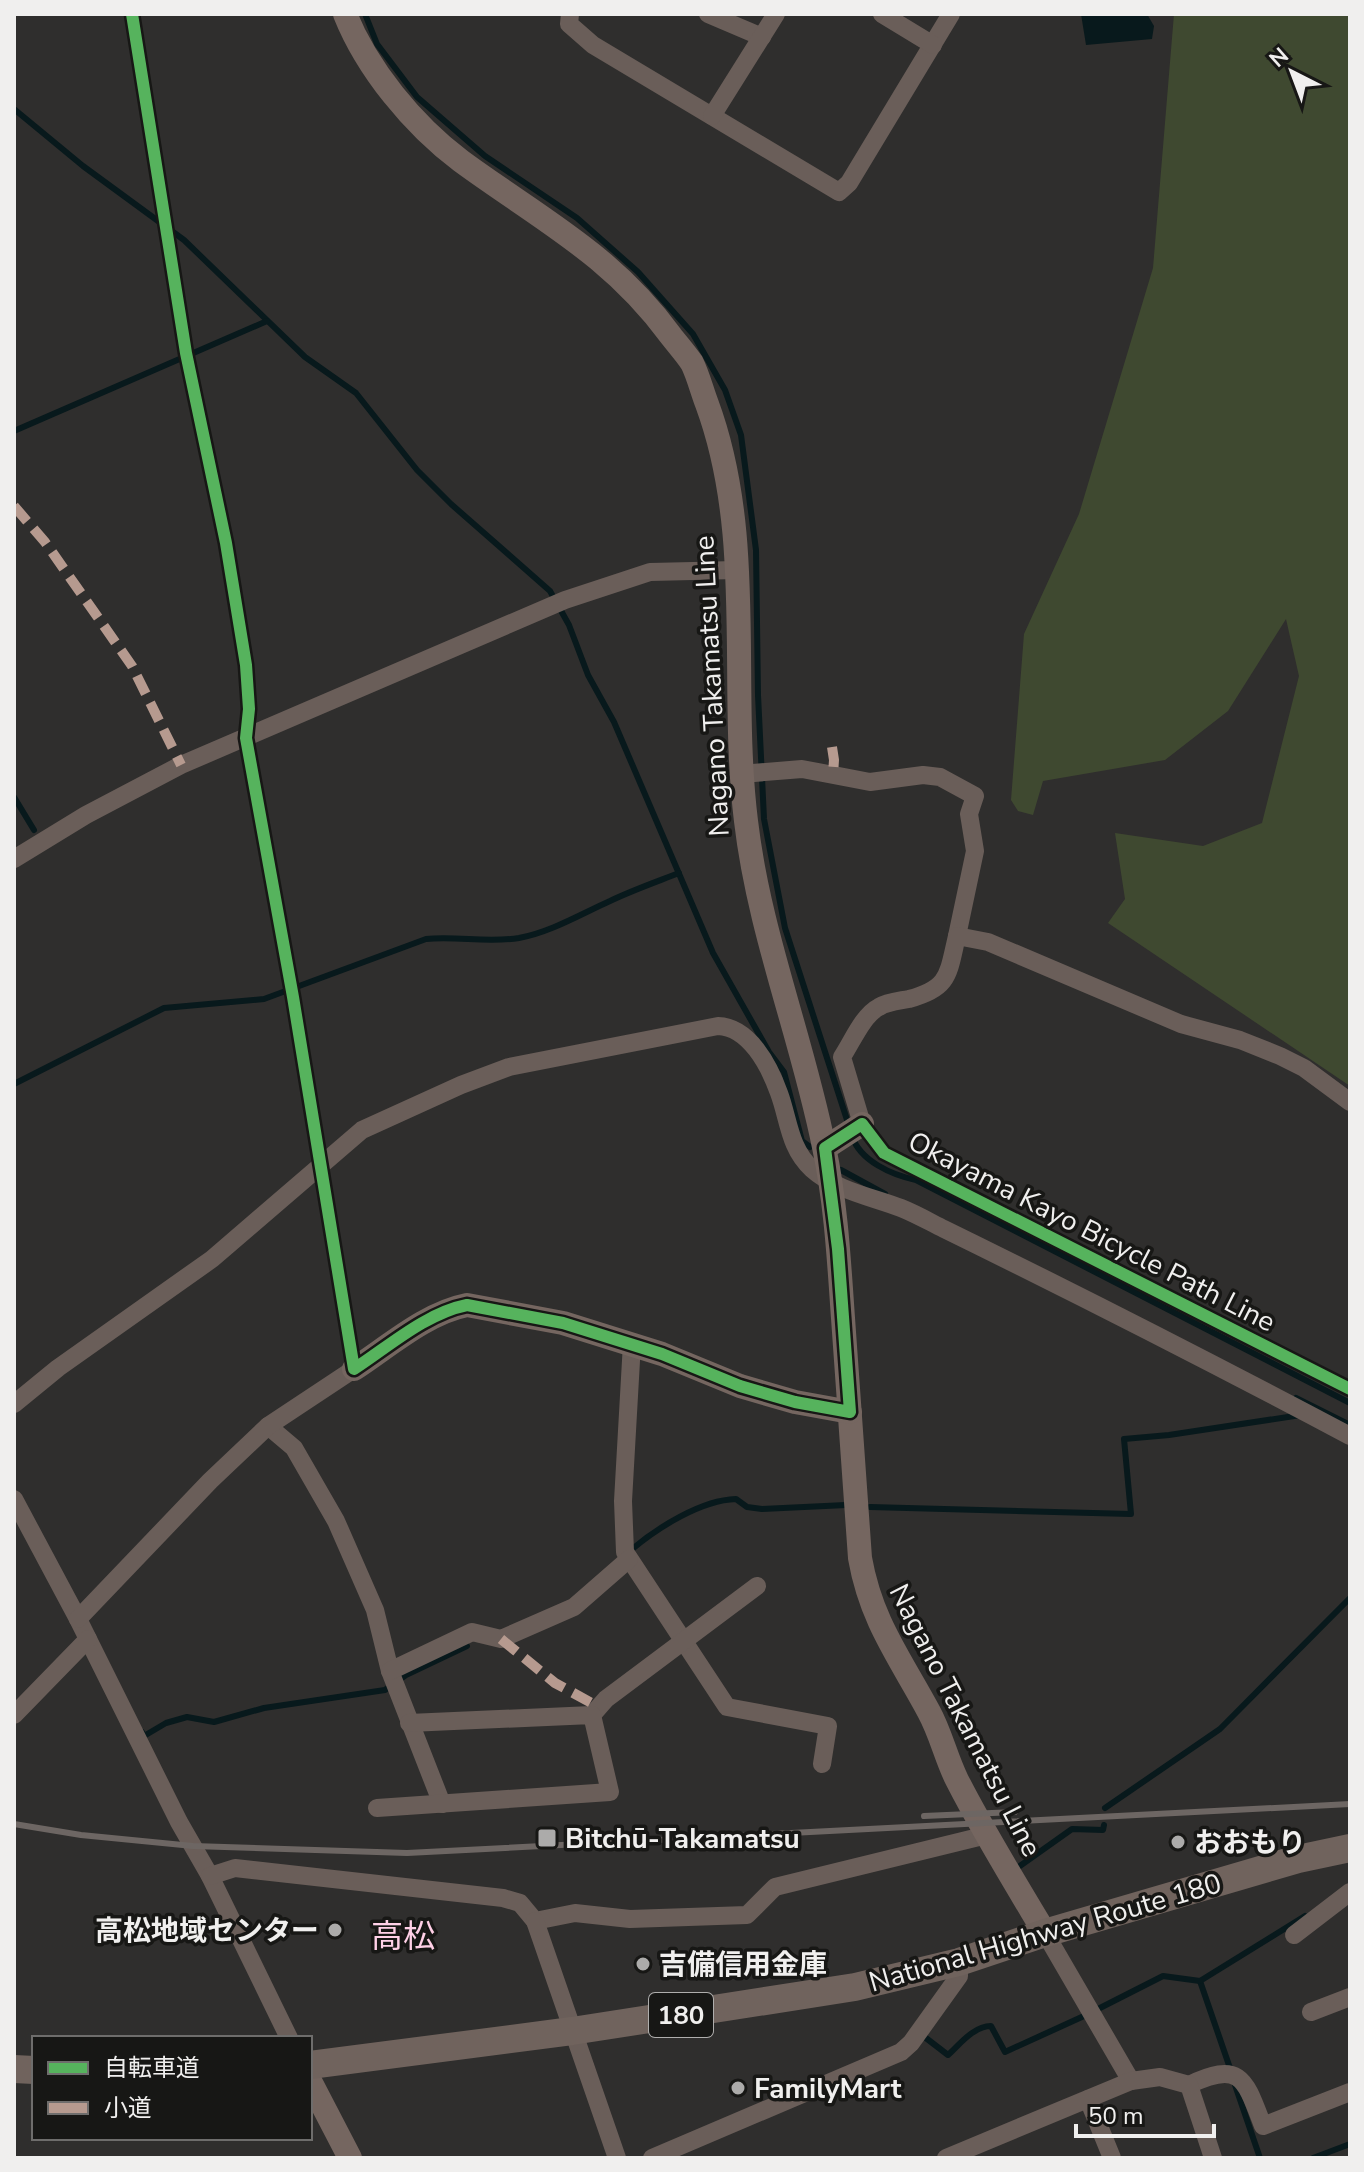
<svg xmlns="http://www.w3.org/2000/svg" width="1364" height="2172" viewBox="0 0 1364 2172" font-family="'Nunito Sans','Noto Sans JP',sans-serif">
<rect width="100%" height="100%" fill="#2f2e2d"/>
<polygon fill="#3f4930" points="1174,14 1350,14 1350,1086 1108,923 1125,899 1115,833 1203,846 1262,823 1299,676 1286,619 1228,711 1165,760 1043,781 1033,815 1018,811 1011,800 1024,634 1079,514 1153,268"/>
<polygon fill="#08191c" points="1081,14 1147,14 1154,26 1152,39 1086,45"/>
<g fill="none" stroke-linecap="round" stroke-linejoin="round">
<g stroke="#08191c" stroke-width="6">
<polyline points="365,14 377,44 417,97 485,156 577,218 638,272 693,334 725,390 741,435 756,550 758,695 764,819 785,928 849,1126"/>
<polyline points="14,109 83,166 184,240 305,357 356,393 417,470 451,504 550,591 569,625 588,675 614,722 713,953 769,1052 784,1072 802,1141 810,1147"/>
<polyline points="14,431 267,321"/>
<polyline points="14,797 34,830"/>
<path d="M 14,1084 L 164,1008 L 264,999 L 426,939 C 457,936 488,943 519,938 C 551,932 581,914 610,901 C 633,890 656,882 679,873"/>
<path d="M 852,1136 C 860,1161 892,1175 916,1180 L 1350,1403"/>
<polyline points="841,1170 885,1194"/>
<polyline points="1296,1398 1350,1425"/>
<polyline points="870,1507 1131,1514 1124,1439 1169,1435 1301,1415"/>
<path d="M 631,1550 C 657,1528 701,1500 736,1499 L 747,1507 L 762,1509 L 846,1505"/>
<polyline points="142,1732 144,1736 166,1723 187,1717 214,1722 264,1708 385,1690 406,1675 467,1646"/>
<polyline points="1105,1808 1220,1729 1350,1598"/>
<polyline points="1017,1868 1072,1829 1103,1830 1104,1825"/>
<polyline points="1200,1981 1231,2071"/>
<polyline points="1096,2010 1163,1976 1200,1981 1305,1916"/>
<path d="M 922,2035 L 948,2055 C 960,2044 974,2026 991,2026 L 1005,2052 L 1084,2016"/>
<polyline points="1234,2082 1260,2158"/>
<polyline points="1313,2158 1350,2144"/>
</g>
<g stroke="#6a5e59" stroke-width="18">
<polyline points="570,14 569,24 593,45 839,192 849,183 951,14"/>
<polyline points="708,14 762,37"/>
<polyline points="882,14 933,45"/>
<polyline points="712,116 776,14"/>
<polyline points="741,774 802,769 870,782 923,775 940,777 975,796 969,814 975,851 957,936"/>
<polyline points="14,859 86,815 181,765 565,600 650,572 736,570"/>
<path d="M 862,1124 L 842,1057 C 852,1042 863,1015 879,1007 C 887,1002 899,1001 909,999 C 950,988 948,974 957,936 L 988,942 L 1181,1024 L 1240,1040 L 1280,1056 L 1304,1068 L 1350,1102"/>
<polyline points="632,1343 623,1501 625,1552 727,1707 828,1726 822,1764"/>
<path d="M 14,1404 L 58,1368 L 212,1259 L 362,1130 L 461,1085 L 509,1067 L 718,1026 C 749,1027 769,1065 779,1093 C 789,1120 789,1148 812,1169 C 835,1190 872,1197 901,1208 C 916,1214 930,1222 944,1229 C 1081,1296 1216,1365 1350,1436"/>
<polyline points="268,1426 294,1448 336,1521 375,1610 390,1671 442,1804"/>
<polyline points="14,1499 78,1619 179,1822 210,1876 289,2038"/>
<polyline points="78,1619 210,1481 268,1426 354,1369"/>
<polyline points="390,1671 472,1632 501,1639 574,1607 629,1559"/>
<polyline points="14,1715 88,1639"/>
<polyline points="592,1715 606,1699 757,1586"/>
<polyline points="377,1808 610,1792 592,1715 409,1723"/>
<polyline points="210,1876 235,1868 503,1898 520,1903 535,1921 575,1913 630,1919 747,1915 775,1887 987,1835"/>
<polyline points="535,1921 617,2158"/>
<polyline points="1045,1933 1131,2081"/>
<polyline points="1294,1935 1350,1892"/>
<polyline points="1311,2012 1350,1997"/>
<path d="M 1189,2085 C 1241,2060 1245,2079 1263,2126 L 1350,2092"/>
<polyline points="1088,2099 1112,2158"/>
<polyline points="652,2158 901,2052 911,2043 959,1976 959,1962"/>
<polyline points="946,2158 1131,2081 1160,2077 1189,2085 1213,2158"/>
</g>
<g stroke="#756660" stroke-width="24">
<path d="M 345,14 C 367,69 413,125 461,161 C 540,219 611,254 671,336 C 678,345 686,354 692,363 C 698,375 702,391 707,404 C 756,537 729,683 746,821 C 759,933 802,1037 824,1147 C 836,1203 839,1261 843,1318 C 849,1398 855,1478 860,1558 C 871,1621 900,1658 929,1712 C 941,1734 946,1758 957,1780 C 984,1833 1015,1883 1045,1933"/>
<polyline points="825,1148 862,1124"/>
<path d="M 354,1369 C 388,1347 426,1313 467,1305 L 563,1323 L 662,1354 L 740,1386 L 795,1402 L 850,1412"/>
<polyline points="310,2081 350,2158"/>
</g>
<g stroke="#70635d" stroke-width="28">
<polyline points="310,2065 572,2031 855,1987 959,1962 1045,1933 1298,1859 1350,1848"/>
<polyline points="14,2069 34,2070"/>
</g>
<g stroke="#6d6663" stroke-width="6">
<polyline points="924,1816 1015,1812"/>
<polyline points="14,1824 81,1835 193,1846 407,1853 1350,1804"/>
</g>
<g stroke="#b69a8f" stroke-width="10" stroke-dasharray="20 10" stroke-linecap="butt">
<polyline points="14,506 45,542 132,666 181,765"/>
<polyline points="832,747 834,760 833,774"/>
<polyline points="501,1639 555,1683 599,1707"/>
</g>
<defs>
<path id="cycleway" d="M 132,14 L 186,353 L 226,543 L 246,665 L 249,709 L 246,738 L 293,997 L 354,1369 C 388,1347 426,1313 467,1305 L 563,1323 L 662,1354 L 740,1386 L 795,1402 L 850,1412 L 838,1249 L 825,1148 L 862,1124 L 884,1153 L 1350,1389"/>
</defs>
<use href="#cycleway" stroke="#171715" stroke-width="17"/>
<use href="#cycleway" stroke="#56b35d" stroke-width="12"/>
</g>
<g fill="#acabaa" stroke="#171715" stroke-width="3">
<rect x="537" y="1828" width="20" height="20" rx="4"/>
<circle cx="1178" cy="1842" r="8"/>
<circle cx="335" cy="1930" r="8"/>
<circle cx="643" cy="1964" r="8"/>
<circle cx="738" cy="2088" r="8"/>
</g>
<g text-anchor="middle" stroke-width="7" stroke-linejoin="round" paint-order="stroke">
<rect fill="#171715" stroke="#afaead" stroke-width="2" x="649" y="1993" width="64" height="44" rx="6"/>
<g font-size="26" font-weight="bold" fill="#f0efee">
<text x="681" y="2024">180</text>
</g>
<g font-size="28" fill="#f0efee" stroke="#171715">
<text transform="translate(711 686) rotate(-93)" y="10">Nagano Takamatsu Line</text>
<text transform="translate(1092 1231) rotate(27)" y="10">Okayama Kayo Bicycle Path Line</text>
<text transform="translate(966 1720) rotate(63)" y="10">Nagano Takamatsu Line</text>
<text transform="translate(1045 1932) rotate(-16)" y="10">National Highway Route 180</text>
</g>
<g font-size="28" font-weight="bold" fill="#f0efee" stroke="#171715" text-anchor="start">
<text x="565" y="1848">Bitchū-Takamatsu</text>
<text x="1194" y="1852">おおもり</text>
<text x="319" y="1940" text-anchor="end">高松地域センター</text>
<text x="659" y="1974">吉備信用金庫</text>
<text x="754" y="2098">FamilyMart</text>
</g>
<g font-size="32" fill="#ffd0e7" stroke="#171715">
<text x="403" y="1947">高松</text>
</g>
</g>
<rect width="1364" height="2172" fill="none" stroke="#f0efee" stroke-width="32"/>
<rect x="32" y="2036" width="280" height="104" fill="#171715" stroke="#6e6d6c" stroke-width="2"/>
<rect x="48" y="2062" width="40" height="12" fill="#56b35d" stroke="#6e6d6c" stroke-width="2"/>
<text x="104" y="2076" font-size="24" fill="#f0efee">自転車道</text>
<rect x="48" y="2102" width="40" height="12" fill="#b69a8f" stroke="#6e6d6c" stroke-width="2"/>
<text x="104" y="2116" font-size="24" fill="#f0efee">小道</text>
<g transform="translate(1292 72) rotate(318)" stroke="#171715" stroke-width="6" paint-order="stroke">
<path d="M0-6L14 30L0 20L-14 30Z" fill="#f0efee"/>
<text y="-12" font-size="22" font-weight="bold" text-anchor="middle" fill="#f0efee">N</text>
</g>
<path d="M1076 2124v12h138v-12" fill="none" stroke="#f0efee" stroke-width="4"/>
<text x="1088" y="2124" font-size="24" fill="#f0efee" stroke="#171715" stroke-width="6" paint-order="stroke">50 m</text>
</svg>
